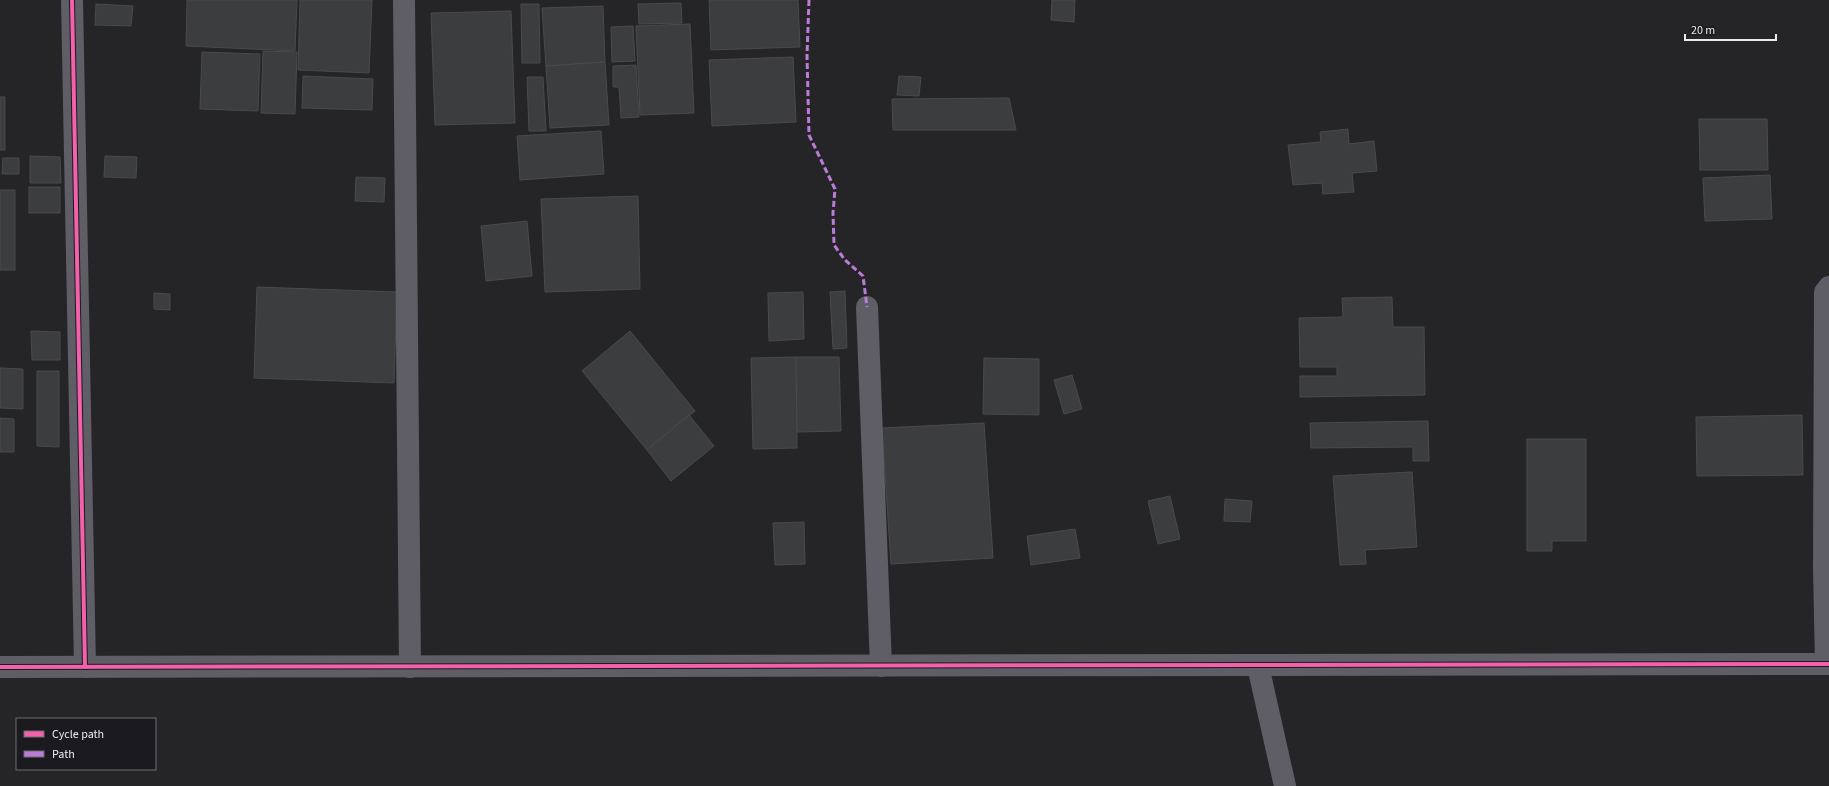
<svg xmlns="http://www.w3.org/2000/svg" width="1829" height="786" viewBox="0 0 1829 786" font-family="'Source Sans 3',sans-serif">
<rect width="100%" height="100%" fill="#252528"/>
<g fill="#3c3d3e" stroke="#494a4c">
<polygon points="187,0 297,0 295,51 186,46"/>
<polygon points="300,0 372,0 369,73 298,70"/>
<polygon points="709,0 798,0 800,47 711,50"/>
<polygon points="1052,0 1075,0 1074,22 1051,20"/>
<polygon points="681,3 682,23 639,24 638,4"/>
<polygon points="96,4 133,6 131,26 95,25"/>
<polygon points="521,4 539,4 540,63 522,63"/>
<polygon points="603,6 605,62 546,66 542,8"/>
<polygon points="511,11 515,123 435,125 431,13"/>
<polygon points="690,24 694,113 640,115 636,26"/>
<polygon points="633,26 635,61 612,62 611,27"/>
<polygon points="263,51 297,52 295,114 261,113"/>
<polygon points="202,52 260,54 258,111 200,109"/>
<polygon points="793,57 796,122 712,126 709,60"/>
<polygon points="605,62 609,125 550,128 546,66"/>
<polygon points="636,65 639,117 621,118 619,87 613,87 613,66"/>
<polygon points="303,76 373,79 372,110 302,108"/>
<polygon points="899,76 921,77 919,96 897,95"/>
<polygon points="527,77 543,77 546,131 529,131"/>
<rect x="0" y="97" width="5" height="53"/>
<polygon points="1009,98 1016,130 893,130 892,99"/>
<polygon points="1699,119 1767,119 1768,170 1700,170"/>
<polygon points="1348,129 1349,144 1374,141 1377,171 1352,173 1354,192 1323,194 1322,183 1293,185 1288,145 1321,142 1320,132"/>
<polygon points="601,131 604,174 520,180 517,136"/>
<polygon points="30,156 60,157 61,183 30,183"/>
<polygon points="105,156 137,157 136,178 104,177"/>
<polygon points="3,158 19,158 19,174 2,174"/>
<polygon points="1770,175 1772,219 1705,221 1703,178"/>
<polygon points="356,177 385,178 384,202 355,201"/>
<rect x="29" y="187" width="31" height="26"/>
<rect x="0" y="190" width="15" height="80"/>
<polygon points="638,196 640,289 545,292 541,199"/>
<polygon points="527,221 532,276 486,281 481,226"/>
<polygon points="257,287 397,292 394,383 254,378"/>
<polygon points="845,291 847,348 833,349 830,292"/>
<polygon points="803,292 804,339 769,341 768,293"/>
<polygon points="154,293 170,294 170,310 154,309"/>
<polygon points="1392,297 1393,327 1424,327 1425,395 1300,397 1300,376 1337,376 1337,367 1300,367 1299,318 1343,317 1342,298"/>
<polygon points="31,331 60,332 60,360 32,360"/>
<polygon points="630,331 695,411 647,450 582,371"/>
<polygon points="796,357 797,448 753,449 751,358"/>
<polygon points="796,357 839,357 841,431 797,432"/>
<polygon points="984,358 1039,359 1039,415 983,414"/>
<polygon points="0,368 23,369 23,409 0,408"/>
<polygon points="37,371 59,371 59,447 37,446"/>
<polygon points="1072,375 1082,409 1064,414 1054,380"/>
<polygon points="689,415 714,446 671,481 647,450"/>
<polygon points="1802,415 1803,475 1697,476 1696,417"/>
<polygon points="0,418 14,419 14,452 0,452"/>
<polygon points="1428,421 1429,461 1413,461 1413,447 1311,448 1310,423"/>
<polygon points="984,423 993,558 891,564 882,428"/>
<polygon points="1527,439 1586,439 1586,541 1552,541 1552,551 1527,551"/>
<polygon points="1412,472 1417,547 1365,550 1366,564 1340,565 1333,476"/>
<polygon points="1170,496 1180,539 1158,544 1148,501"/>
<polygon points="1225,499 1252,501 1250,522 1224,521"/>
<polygon points="804,522 805,564 775,565 773,523"/>
<polygon points="1075,529 1080,558 1031,565 1027,536"/>
</g>
<g fill="none" stroke-linecap="round" stroke-linejoin="round">
<g stroke="#5f5d66" stroke-width="22">
<polyline points="72,0 85,667"/>
<polyline points="404,0 410,667"/>
<polyline points="867,307 881,666"/>
<polyline points="1826,664 1824,569 1825,292 1829,287"/>
<polyline points="1258,666 1285,786"/>
<polyline points="0,667 1829,664"/>
</g>
<polyline stroke="#bd7bd9" stroke-width="3" stroke-dasharray="6 3" stroke-linecap="butt" points="809,0 807,55 809,135 835,189 833,213 834,245 845,260 863,276 867,307"/>
<defs>
<g id="cycleway">
<polyline points="72,0 85,667"/>
<polyline points="0,667 1829,664"/>
</g>
</defs>
<use href="#cycleway" stroke="#1b1a1f" stroke-width="6"/>
<use href="#cycleway" stroke="#f560ab" stroke-width="4"/>
</g>
<rect x="16" y="718" width="140" height="52" fill="#1b1a1f" stroke="#6e6d72"/>
<rect x="24" y="731" width="20" height="6" fill="#f560ab" stroke="#6e6d72"/>
<text x="52" y="738" font-size="12" fill="#ebeaee">Cycle path</text>
<rect x="24" y="751" width="20" height="6" fill="#bd7bd9" stroke="#6e6d72"/>
<text x="52" y="758" font-size="12" fill="#ebeaee">Path</text>
<path d="M1685 34v6h91v-6" fill="none" stroke="#ebeaee" stroke-width="2"/>
<text x="1691" y="34" font-size="12" fill="#ebeaee" stroke="#1b1a1f" stroke-width="3" paint-order="stroke">20 m</text>
</svg>
